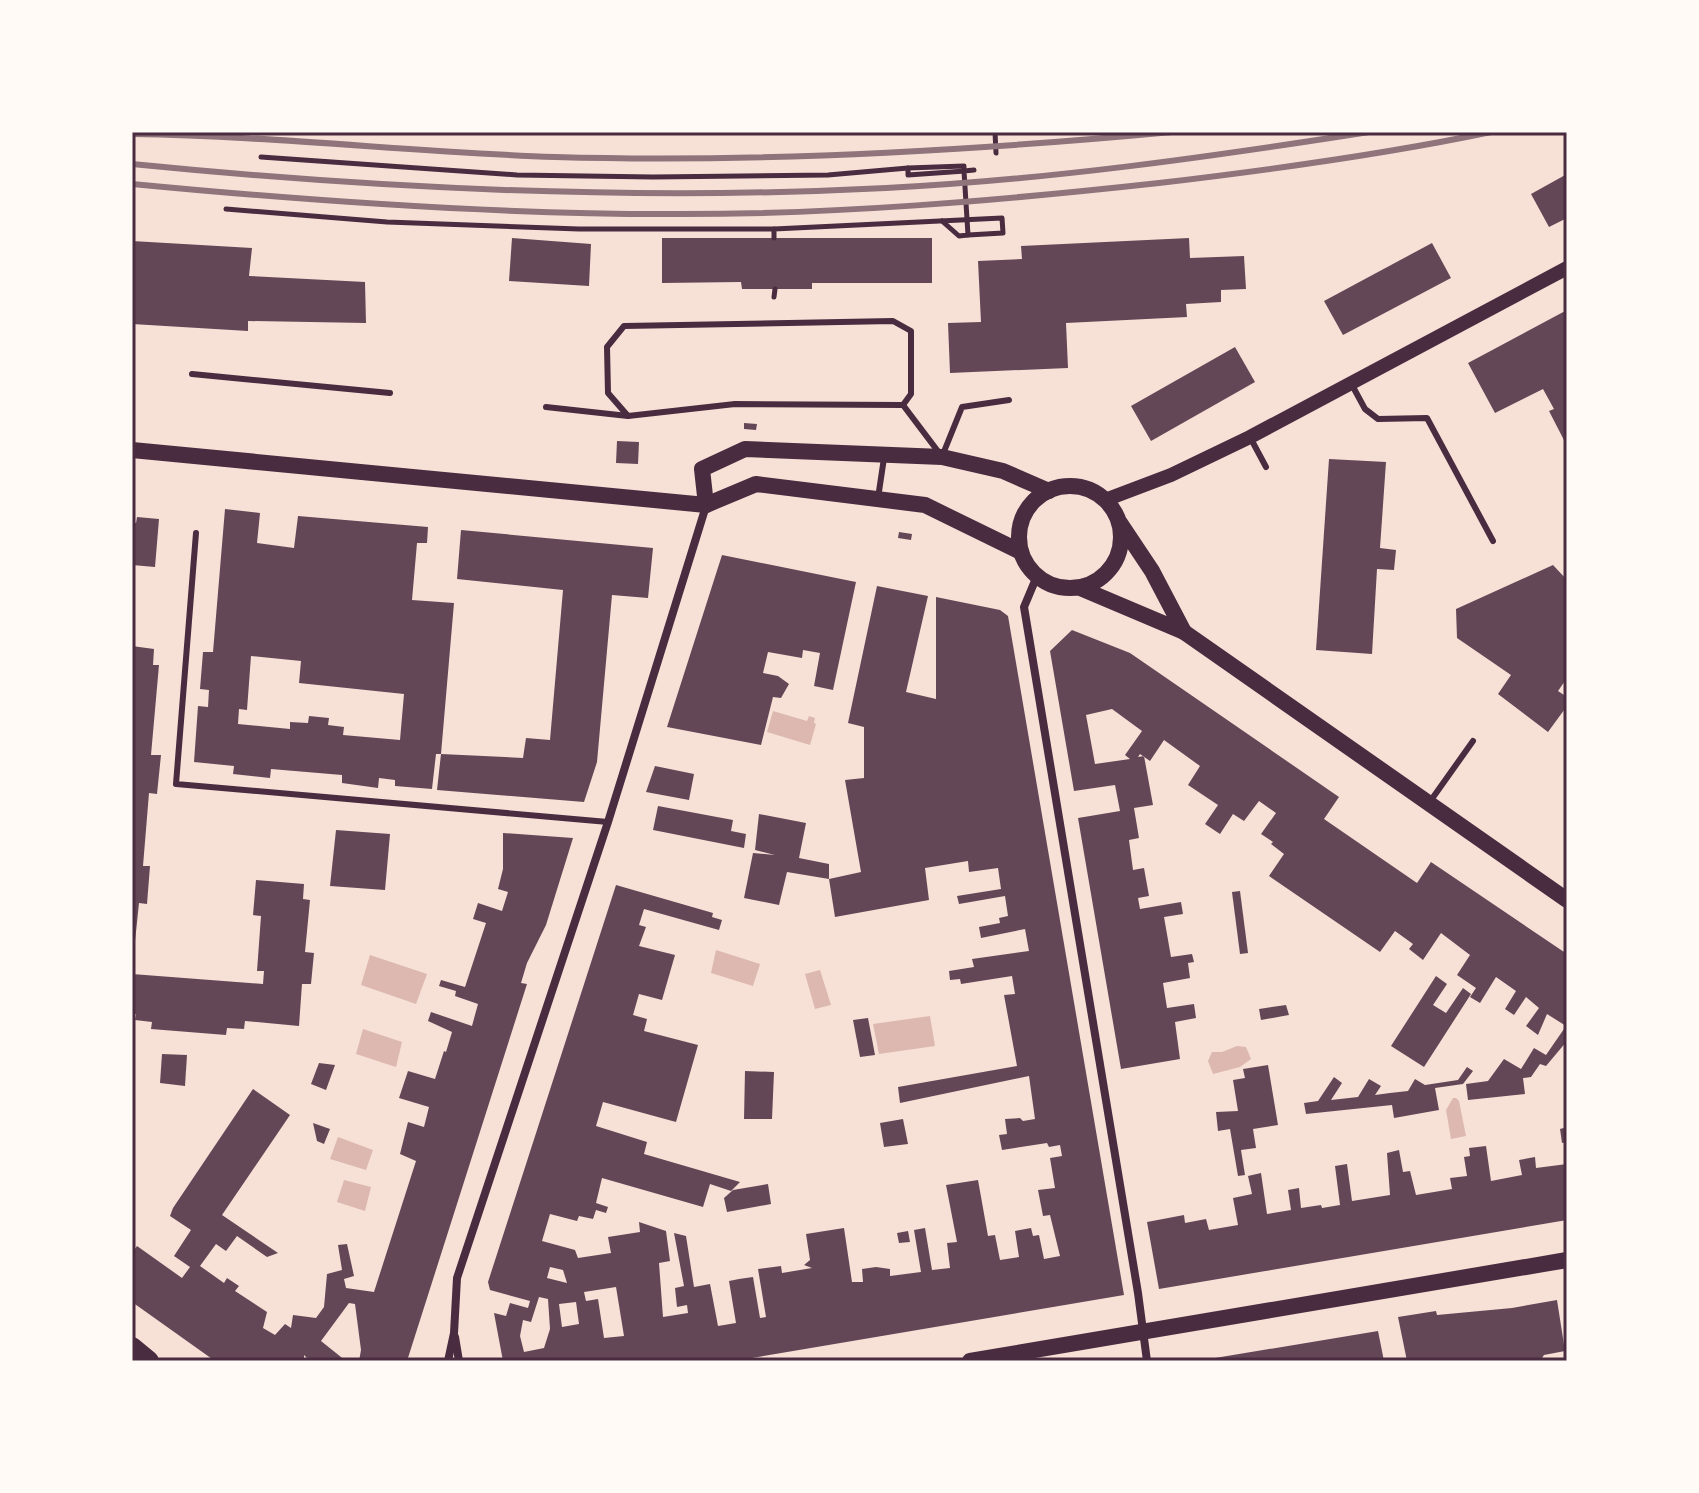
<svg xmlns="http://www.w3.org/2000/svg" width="1699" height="1493" viewBox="0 0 1699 1493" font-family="Ubuntu,sans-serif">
<rect width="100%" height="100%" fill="#f7e1d7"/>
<g fill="#dcb8b0">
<polygon points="773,711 807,721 809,716 815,718 814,723 816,724 810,745 767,732"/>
<polygon points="716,950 760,964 753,986 711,973"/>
<polygon points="370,955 427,974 416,1004 361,985"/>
<polygon points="820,970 831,1005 815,1009 805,974"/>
<polygon points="930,1016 935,1046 879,1054 873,1024"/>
<polygon points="363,1029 402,1042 396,1067 356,1054"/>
<polygon points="1237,1046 1246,1047 1251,1059 1240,1067 1213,1074 1208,1061 1212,1052 1222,1052"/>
<polygon points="1453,1098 1456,1098 1459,1101 1466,1136 1451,1139 1446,1110"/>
<polygon points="338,1137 373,1150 366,1170 330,1159"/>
<polygon points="344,1180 371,1187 365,1211 337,1202"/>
</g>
<g fill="#644757" fill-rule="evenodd">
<polygon points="1567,174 1567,218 1549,227 1531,194"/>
<polygon points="512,238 591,244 589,286 509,281"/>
<polygon points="662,238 932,238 932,283 812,283 812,289 742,289 741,282 662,283"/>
<polygon points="1189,238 1190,258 1244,256 1246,289 1221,290 1221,302 1186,304 1187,317 1066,323 1068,368 950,373 948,323 981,322 978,261 1022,259 1021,246"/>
<polygon points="132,241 252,248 249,276 365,282 366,323 248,321 248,331 132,324"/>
<polygon points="1432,243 1451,278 1343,335 1324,301"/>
<polygon points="1567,310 1567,446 1549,411 1554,409 1543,389 1495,413 1468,363"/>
<polygon points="1235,347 1255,382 1151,441 1131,406"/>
<polygon points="744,423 757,424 756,430 744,429"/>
<polygon points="617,441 639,442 638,464 616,463"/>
<polygon points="1329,459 1386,462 1380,548 1396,550 1394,570 1377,569 1372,654 1316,650"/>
<path d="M 225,509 L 260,513 L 257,543 L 294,548 L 298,516 L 428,527 L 427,543 L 417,543 L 412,600 L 454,603 L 441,754 L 436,754 L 432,789 L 395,786 L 395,780 L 379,778 L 378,788 L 342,783 L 342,775 L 271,769 L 270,778 L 233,774 L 234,766 L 194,762 L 198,706 L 208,707 L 209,690 L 200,689 L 203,652 L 213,652 ZM 251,656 L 301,661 L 299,683 L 404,694 L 400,740 L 343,735 L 344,727 L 328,725 L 329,718 L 309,716 L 308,723 L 290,722 L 290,729 L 238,724 L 239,709 L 247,710 Z"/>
<polygon points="137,517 159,519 155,567 132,565 132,522 136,523"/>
<polygon points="461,530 653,548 648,598 612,595 597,762 584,802 437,790 441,754 523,758 526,738 550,740 563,590 457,579"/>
<polygon points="899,532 912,534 911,540 898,538"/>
<polygon points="722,555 856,582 833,690 814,686 820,653 803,650 802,658 768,652 763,673 778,676 789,684 781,698 773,697 761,745 667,727"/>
<polygon points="1553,565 1567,580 1567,678 1558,691 1567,697 1567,706 1548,732 1498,694 1511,675 1457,638 1456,609"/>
<path d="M 877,586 L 928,596 L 906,692 L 936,699 L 936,597 L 1000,610 L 1008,616 L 1124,1295 L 734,1361 L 503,1361 L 494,1313 L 506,1316 L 510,1303 L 528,1308 L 530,1301 L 490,1290 L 488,1282 L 616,885 L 713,913 L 712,917 L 722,920 L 719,930 L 644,909 L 639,925 L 646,927 L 639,946 L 675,955 L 662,1000 L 639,994 L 633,1015 L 647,1019 L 644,1031 L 698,1045 L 676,1122 L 603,1102 L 596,1126 L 647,1142 L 644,1154 L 740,1182 L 731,1191 L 710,1184 L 703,1207 L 602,1178 L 596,1203 L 608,1207 L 606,1213 L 596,1210 L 593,1219 L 579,1216 L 577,1221 L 550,1214 L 542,1241 L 575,1250 L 578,1258 L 611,1253 L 608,1237 L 640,1232 L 639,1222 L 666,1231 L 670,1261 L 659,1263 L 663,1317 L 688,1313 L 687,1305 L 677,1307 L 675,1288 L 684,1286 L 674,1233 L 686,1236 L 694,1287 L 710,1284 L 718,1326 L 736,1323 L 729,1281 L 739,1279 L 753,1277 L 760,1318 L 766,1317 L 758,1269 L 781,1266 L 782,1273 L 812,1268 L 804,1265 L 810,1260 L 806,1234 L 844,1228 L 852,1282 L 863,1282 L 862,1269 L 876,1267 L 890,1269 L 890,1276 L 921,1272 L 914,1230 L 925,1228 L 932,1270 L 950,1268 L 947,1243 L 957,1242 L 946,1185 L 978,1180 L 988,1236 L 995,1235 L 1000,1260 L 1019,1257 L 1015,1231 L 1031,1228 L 1033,1236 L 1039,1235 L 1044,1259 L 1060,1256 L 1050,1215 L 1043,1216 L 1038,1190 L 1055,1188 L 1050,1158 L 1062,1156 L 1060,1145 L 1049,1147 L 1047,1143 L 1002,1150 L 999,1135 L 1007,1134 L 1005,1119 L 1020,1118 L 1023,1121 L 1035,1119 L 1029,1076 L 900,1103 L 898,1087 L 1017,1066 L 1004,995 L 1015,994 L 1012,976 L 961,984 L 960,979 L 950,980 L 949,971 L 974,967 L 972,959 L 1029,951 L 1025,929 L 981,938 L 979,927 L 1000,923 L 999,918 L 1008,916 L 1005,896 L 959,904 L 957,896 L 1001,889 L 998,868 L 969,872 L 968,861 L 925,868 L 929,900 L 835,917 L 829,879 L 787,872 L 779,905 L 744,898 L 753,853 L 775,855 L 755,850 L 759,814 L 806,823 L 799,858 L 829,864 L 829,879 L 861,872 L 845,780 L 864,778 L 864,727 L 848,723 ZM 550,1267 L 563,1270 L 567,1283 L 547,1278 ZM 616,1287 L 624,1336 L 604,1338 L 598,1299 L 586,1301 L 584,1292 ZM 539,1297 L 548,1299 L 550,1329 L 544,1348 L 524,1352 L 520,1336 L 523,1320 L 531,1322 ZM 576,1302 L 579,1324 L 562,1327 L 559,1304 Z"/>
<path d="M 1072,630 L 1130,653 L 1339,797 L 1324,819 L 1417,883 L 1431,862 L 1567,954 L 1567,1041 L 1546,1066 L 1540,1064 L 1531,1077 L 1523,1078 L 1525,1094 L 1468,1100 L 1466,1084 L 1488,1081 L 1504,1059 L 1521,1069 L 1534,1048 L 1546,1055 L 1566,1026 L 1547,1014 L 1538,1035 L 1526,1026 L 1539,1008 L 1526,997 L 1514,1015 L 1505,1009 L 1516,991 L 1496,977 L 1480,1003 L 1470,997 L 1476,988 L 1457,975 L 1470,955 L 1441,933 L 1423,960 L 1409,949 L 1413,944 L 1395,931 L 1380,952 L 1269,876 L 1284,854 L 1271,844 L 1273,842 L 1261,834 L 1276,813 L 1259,801 L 1244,821 L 1233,814 L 1220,834 L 1205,824 L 1218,805 L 1188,785 L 1200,766 L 1164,740 L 1150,761 L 1140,754 L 1138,757 L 1144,756 L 1153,805 L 1134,808 L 1139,838 L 1129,840 L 1133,870 L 1144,868 L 1149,896 L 1138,898 L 1140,909 L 1181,902 L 1183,914 L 1164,917 L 1171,957 L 1192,954 L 1194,962 L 1188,963 L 1190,978 L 1163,983 L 1167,1008 L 1194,1004 L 1196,1018 L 1175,1022 L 1180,1059 L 1121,1069 L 1078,818 L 1120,811 L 1115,785 L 1074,791 L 1050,651 ZM 1112,709 L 1142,731 L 1125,755 L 1130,759 L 1095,764 L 1086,715 Z"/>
<polygon points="132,646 154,649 153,665 159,665 151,755 161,755 157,794 149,793 143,866 150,866 147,904 139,903 134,951 132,951"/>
<polygon points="655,766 694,774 689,800 646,792"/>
<polygon points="658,806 733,820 731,831 746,834 744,848 653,830"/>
<polygon points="336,830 390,834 385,890 330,886"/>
<polygon points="503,833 573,838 546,925 527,963 521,983 527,984 407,1361 359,1361 361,1350 355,1304 349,1303 321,1341 346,1361 306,1361 308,1359 304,1355 304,1361 215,1361 132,1302 132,1253 137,1246 182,1278 190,1267 174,1256 191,1230 170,1216 173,1208 253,1089 290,1115 222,1215 278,1253 267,1257 237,1236 226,1251 216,1244 200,1266 224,1283 227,1278 239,1286 235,1291 267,1312 263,1328 275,1335 285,1324 291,1328 293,1315 316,1318 324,1307 327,1274 342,1270 338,1245 347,1244 354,1276 344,1279 346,1288 374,1292 416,1161 400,1154 408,1122 424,1127 429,1107 399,1098 408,1071 435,1079 444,1051 446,1052 452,1032 428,1021 431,1012 472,1026 478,1004 455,996 456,991 439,986 441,980 465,987 486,923 473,919 478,903 502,911 508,892 498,889 503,869"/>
<polygon points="256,880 304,884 303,899 310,900 305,952 314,953 311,984 302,984 299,1026 245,1021 244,1029 227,1028 226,1035 151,1029 152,1022 135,1020 136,1014 132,1013 132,974 263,984 264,971 257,971 261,916 253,915"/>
<polygon points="1240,891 1248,953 1240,954 1232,892"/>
<polygon points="1436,976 1447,984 1433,1005 1446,1013 1463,988 1471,994 1424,1067 1391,1046"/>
<polygon points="1286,1005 1289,1015 1261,1020 1259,1009"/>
<polygon points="868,1018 875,1055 860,1057 853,1020"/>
<polygon points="162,1054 187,1055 185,1086 160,1083"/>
<polygon points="319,1063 335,1065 326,1090 311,1084"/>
<polygon points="1268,1065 1278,1125 1253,1129 1256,1148 1241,1150 1245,1175 1238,1176 1230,1129 1218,1131 1216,1112 1238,1111 1233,1080 1245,1078 1243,1069"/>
<polygon points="1467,1067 1473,1071 1463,1084 1435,1088 1439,1110 1394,1118 1392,1105 1306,1114 1304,1103 1318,1101 1334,1077 1342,1083 1331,1100 1358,1097 1369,1079 1381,1086 1375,1095 1390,1093 1408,1091 1415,1079 1425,1085 1458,1080"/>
<polygon points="745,1071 774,1072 772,1119 744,1119"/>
<polygon points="903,1119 908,1144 884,1147 880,1123"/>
<polygon points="313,1123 330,1129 324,1144 317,1141"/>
<polygon points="1567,1127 1567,1142 1562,1143 1560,1129"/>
<polygon points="1486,1146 1491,1181 1522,1175 1519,1160 1535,1157 1536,1168 1567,1164 1567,1220 1159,1289 1147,1222 1184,1215 1185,1223 1206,1219 1209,1230 1238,1225 1233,1198 1252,1194 1248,1176 1261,1173 1267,1214 1291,1210 1288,1190 1299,1188 1301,1208 1321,1205 1322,1208 1340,1205 1335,1166 1347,1164 1352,1201 1390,1195 1387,1153 1399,1150 1403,1172 1410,1171 1416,1195 1452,1189 1450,1178 1467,1176 1464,1157 1470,1156 1469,1148"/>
<polygon points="768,1184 771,1204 727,1212 724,1198 733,1190"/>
<polygon points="908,1231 910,1242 899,1243 897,1233"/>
<polygon points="1557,1300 1565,1351 1544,1355 1540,1361 1468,1361 1468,1360 1407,1361 1398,1317 1436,1311 1437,1315 1512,1308"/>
<polygon points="1378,1331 1384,1361 1209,1361 1209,1359"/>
</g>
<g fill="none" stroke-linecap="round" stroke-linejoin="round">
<g stroke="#4a2c40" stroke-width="5">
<polyline points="996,153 995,132 1001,132"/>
<polyline points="261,157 517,175 653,177 828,175 908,168 964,166 964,171"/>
<polyline points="908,168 908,175 965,171"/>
<polyline points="226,209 387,222 579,229 774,229"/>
<polyline points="942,221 959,236 968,235 964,171 974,170"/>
<polyline points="774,238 774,229 1002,218 1003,233 968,235"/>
<polyline points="774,297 775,289"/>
</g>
<g stroke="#4a2c40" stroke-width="6">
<polygon points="893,321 911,331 911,394 903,405 735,404 628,416 608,393 607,347 624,326"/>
<polyline points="192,374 390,393"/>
<polyline points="1352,385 1365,409 1378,419 1427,418 1493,541"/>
<polyline points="903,405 940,454"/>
<polyline points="546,407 628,416"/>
<polyline points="1251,439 1266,467"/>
<polyline points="943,454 962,407 1009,400"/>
<polyline points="878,498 884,458"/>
<polyline points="196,533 176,784 608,822"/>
<polyline points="1429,803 1473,741"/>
</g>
<g stroke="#4a2c40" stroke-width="8">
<polyline points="1037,576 1024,607 1138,1293 1147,1361"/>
<polyline points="455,1337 459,1361"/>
<polyline points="448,1361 454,1333 457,1278 608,822 706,506"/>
</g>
<polyline stroke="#4a2c40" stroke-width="14" points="1105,500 1171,475 1250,437 1567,268"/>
<g stroke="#4a2c40" stroke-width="16">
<polyline points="132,450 706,505 756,484 925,505 1021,552"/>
<circle cx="1070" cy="537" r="51"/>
<polyline points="706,505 702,469 745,449 942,457 1003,471 1049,491"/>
<polyline points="1120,523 1152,571 1184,632"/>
<polyline points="1080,588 1184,632 1567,900"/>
<polyline points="970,1361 1567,1260"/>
</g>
<polyline stroke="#4a2c40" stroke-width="20" points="132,1347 149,1361"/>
<g stroke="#8f747c" stroke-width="6">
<path d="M 132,134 C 273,136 414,152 555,157 C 761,163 968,151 1172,132"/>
<path d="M 132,164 C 382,189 634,201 886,188 C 1047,180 1209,157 1369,132"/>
<path d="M 132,184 C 309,201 488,214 666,214 C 831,215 995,201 1159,183 C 1270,170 1381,155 1491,132"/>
</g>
</g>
<rect width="1699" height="1493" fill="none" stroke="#fffaf5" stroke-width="268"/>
<rect x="134" y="134" width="1431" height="1225" fill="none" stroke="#4a2c40" stroke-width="3"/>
</svg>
